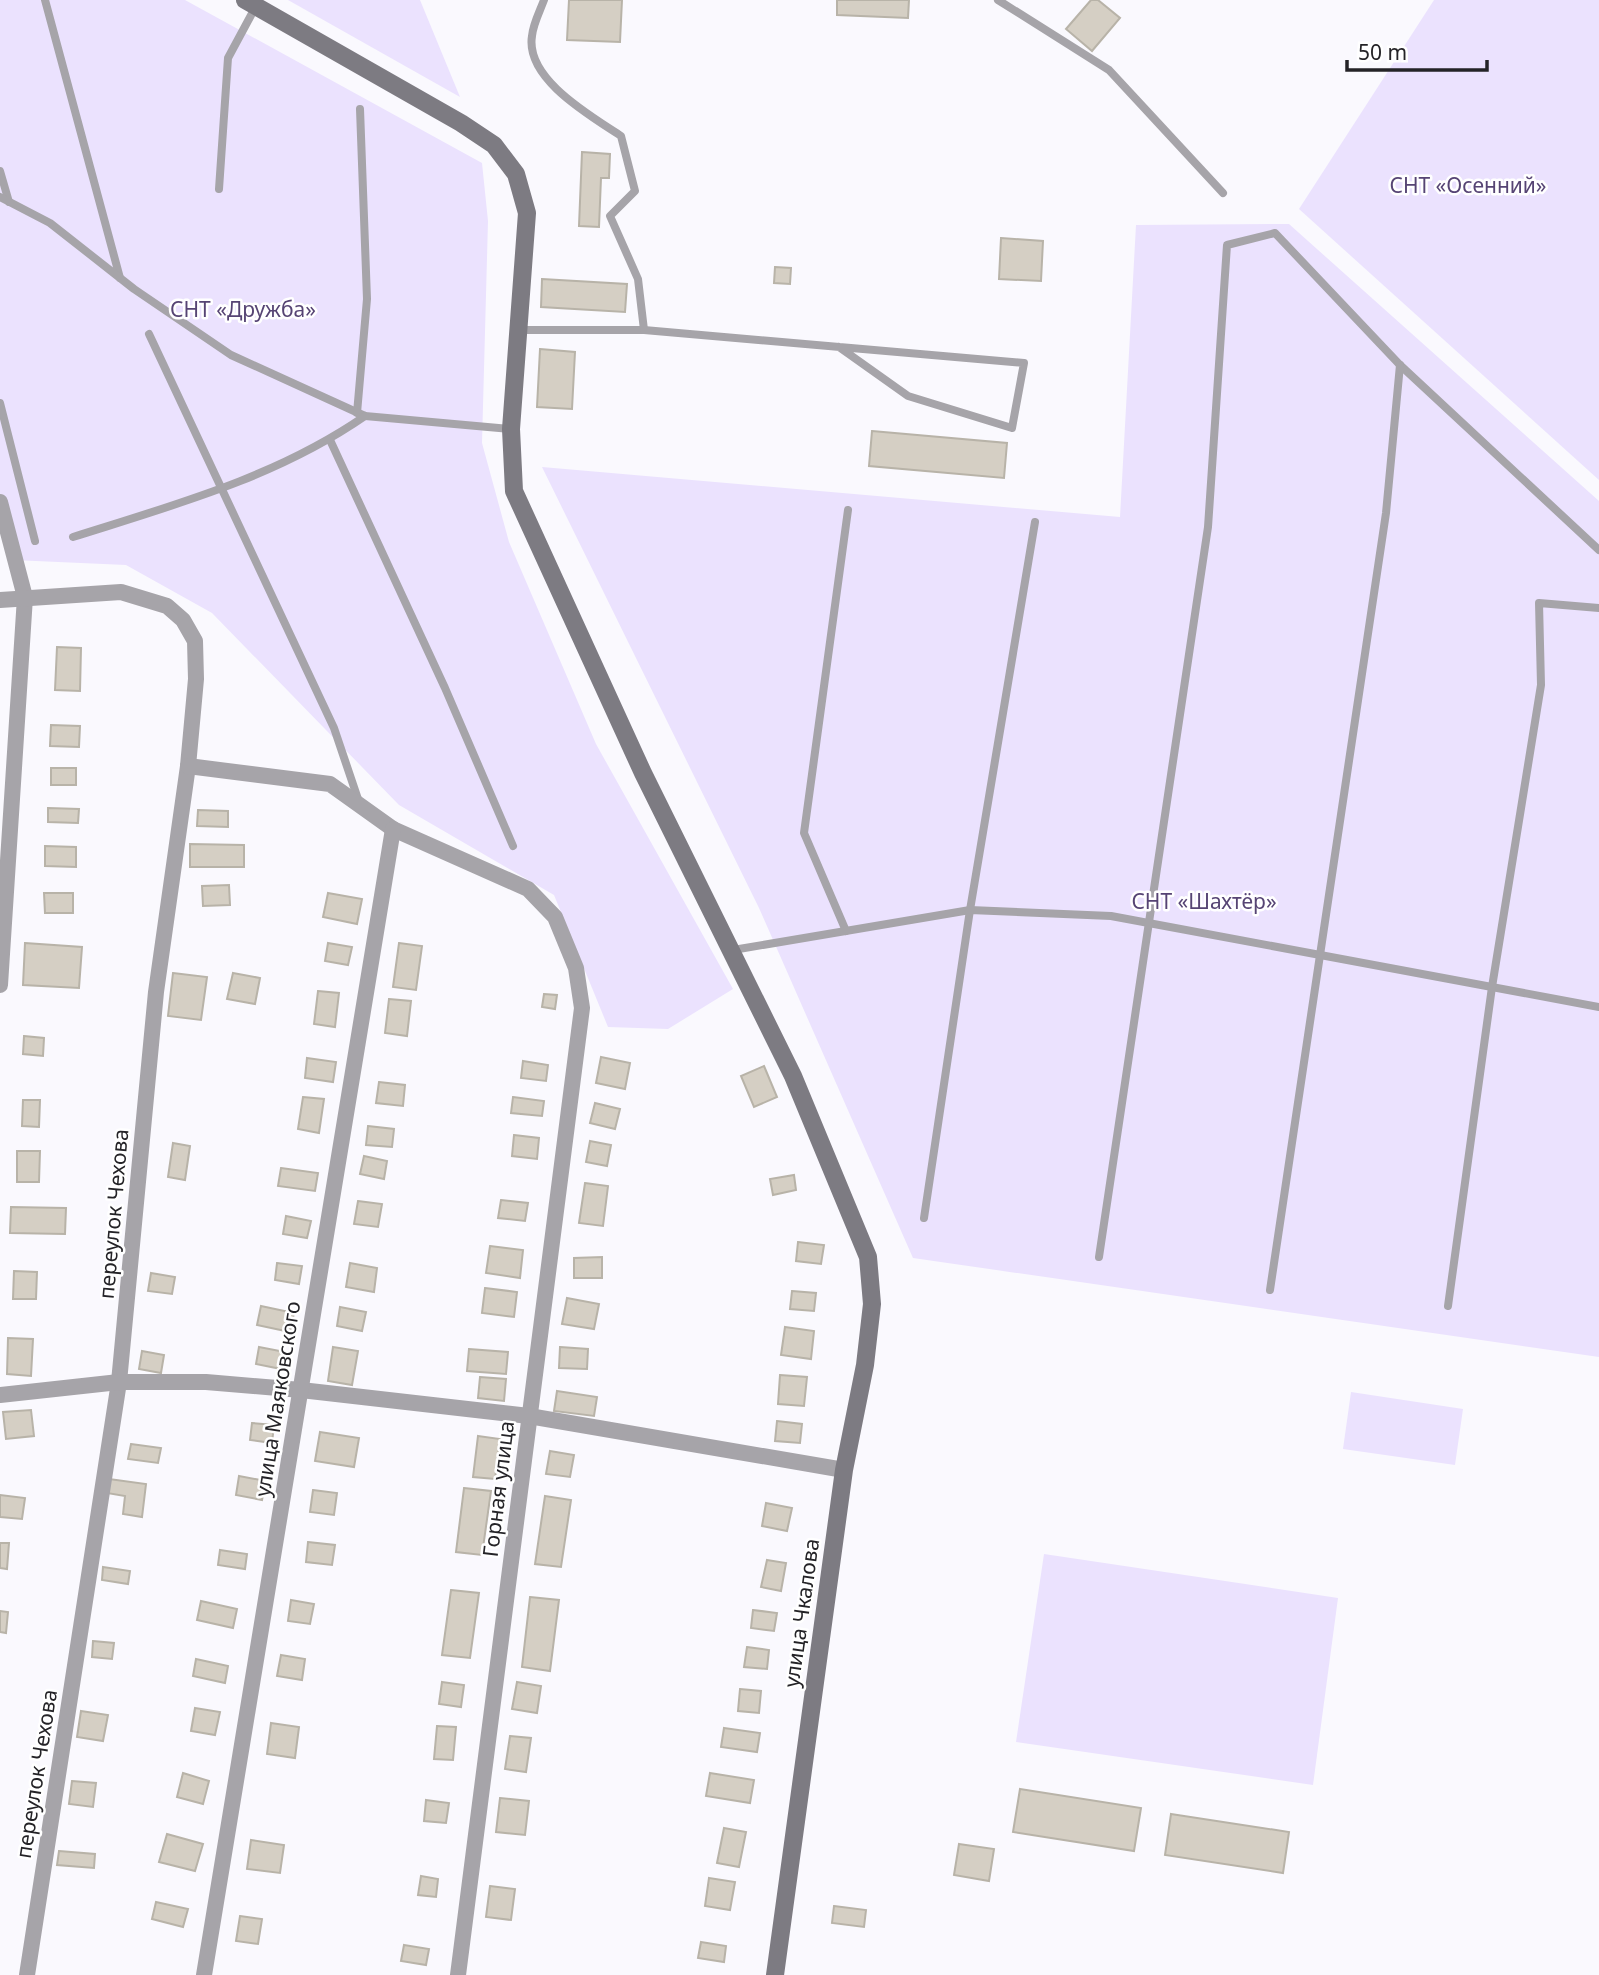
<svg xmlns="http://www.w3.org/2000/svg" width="1599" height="1975" viewBox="0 0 1599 1975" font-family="'Noto Sans',sans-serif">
<rect width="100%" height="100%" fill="#faf9fe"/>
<g fill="#ebe2fe">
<polygon points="0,0 185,0 482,163 488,221 482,443 509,542 596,744 733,989 668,1029 608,1027 554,895 399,805 212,613 126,565 13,560 0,507"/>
<polygon points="288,0 420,0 460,97"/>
<polygon points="1434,0 1599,0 1599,480 1299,209"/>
<polygon points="1289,224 1599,501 1599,1357 913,1258 759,908 542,467 1120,517 1136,225"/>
<polygon points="1351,1392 1463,1409 1455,1465 1343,1449"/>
<polygon points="1044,1554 1338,1598 1313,1785 1016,1742"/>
</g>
<g fill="#d5cfc4" stroke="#b8b3a8" stroke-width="2">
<polygon points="569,0 622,0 620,42 567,40"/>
<polygon points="837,0 909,0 908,18 837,15"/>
<polygon points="1091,0 1098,0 1120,18 1092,51 1066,29"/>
<polygon points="582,152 610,154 609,178 601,178 599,227 579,226"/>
<polygon points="1001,238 1043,241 1041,281 999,279"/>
<polygon points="775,267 791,268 790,284 774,283"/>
<polygon points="542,279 627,284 625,312 541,307"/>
<polygon points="540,349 575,352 572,409 537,407"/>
<polygon points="872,431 1007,443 1004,478 869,466"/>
<polygon points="57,647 81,648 80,691 55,690"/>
<polygon points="51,725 80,726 79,747 50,746"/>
<rect x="51" y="768" width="25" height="17"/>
<polygon points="48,808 79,809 78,823 48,822"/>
<polygon points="198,810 228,811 228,827 197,826"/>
<polygon points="190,844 244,845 244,867 190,867"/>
<polygon points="45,846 76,847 76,867 45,866"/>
<polygon points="229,885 230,905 203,906 202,886"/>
<polygon points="44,893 73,893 73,913 45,913"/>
<polygon points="328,893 362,899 357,924 323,917"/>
<polygon points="25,943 82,947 79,988 23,985"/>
<polygon points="328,943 352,947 348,965 325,961"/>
<polygon points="399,943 422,946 416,990 393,987"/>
<polygon points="173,973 207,977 201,1020 168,1016"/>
<polygon points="233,973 260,978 255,1004 227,999"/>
<polygon points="318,991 339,993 335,1027 314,1024"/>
<polygon points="544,994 557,995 555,1009 542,1007"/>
<polygon points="389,999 411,1001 407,1036 385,1033"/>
<polygon points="24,1036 44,1038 43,1056 23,1054"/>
<polygon points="601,1057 630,1063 625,1089 596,1083"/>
<polygon points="307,1058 336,1062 333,1082 305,1078"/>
<polygon points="523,1061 548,1065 546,1081 521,1078"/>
<polygon points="764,1066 777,1097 754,1107 741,1076"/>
<polygon points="379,1082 405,1085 403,1106 376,1103"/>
<polygon points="303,1097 324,1099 319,1133 298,1129"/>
<polygon points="513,1097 544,1101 542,1116 511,1113"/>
<polygon points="23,1100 40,1100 39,1127 22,1126"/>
<polygon points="595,1103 620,1109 615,1129 590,1123"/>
<polygon points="368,1126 394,1129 392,1147 366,1145"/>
<polygon points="514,1135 539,1138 537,1159 512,1156"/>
<polygon points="590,1141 611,1145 607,1166 586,1162"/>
<polygon points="173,1143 190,1146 185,1180 168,1177"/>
<polygon points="17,1151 40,1151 39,1182 17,1182"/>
<polygon points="364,1156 387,1161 384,1179 360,1174"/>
<polygon points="281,1168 318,1173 315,1191 278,1186"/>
<polygon points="794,1175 796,1190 773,1195 770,1179"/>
<polygon points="585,1183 608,1186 603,1226 579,1223"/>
<polygon points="501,1200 528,1203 525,1221 498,1218"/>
<polygon points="358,1201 382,1204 378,1227 354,1224"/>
<polygon points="11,1207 66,1208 65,1234 10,1233"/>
<polygon points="286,1216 311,1221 307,1238 283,1234"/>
<polygon points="798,1242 824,1245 821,1264 796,1261"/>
<polygon points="490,1246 523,1250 520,1278 486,1273"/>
<polygon points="602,1257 602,1278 574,1278 574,1258"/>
<polygon points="277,1263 302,1266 299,1284 275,1280"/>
<polygon points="350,1263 377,1268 374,1292 346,1287"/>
<polygon points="14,1271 37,1272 36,1299 13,1299"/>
<polygon points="151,1273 175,1277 172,1294 148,1291"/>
<polygon points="485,1288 517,1292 514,1317 482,1313"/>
<polygon points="792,1291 816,1293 814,1311 790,1309"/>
<polygon points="567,1298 599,1304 594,1329 562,1324"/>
<polygon points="261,1306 294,1313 290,1332 257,1325"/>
<polygon points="340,1307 366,1312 362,1331 337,1326"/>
<polygon points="785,1327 814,1331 811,1359 781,1355"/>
<polygon points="8,1338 33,1339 31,1376 7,1374"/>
<polygon points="259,1347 285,1352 281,1369 256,1364"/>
<polygon points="333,1347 358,1351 352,1385 328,1381"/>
<polygon points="560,1347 588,1349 587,1369 559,1368"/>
<polygon points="469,1349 508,1352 506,1374 467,1371"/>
<polygon points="142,1351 164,1355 161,1373 139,1369"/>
<polygon points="780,1375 807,1377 804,1406 778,1404"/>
<polygon points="480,1377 506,1379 504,1401 478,1398"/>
<polygon points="557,1391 597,1397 594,1416 554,1411"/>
<polygon points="31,1410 34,1436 6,1439 3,1412"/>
<polygon points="777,1421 802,1424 800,1443 775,1441"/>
<polygon points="252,1423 274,1425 272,1443 250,1440"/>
<polygon points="320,1432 359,1438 354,1467 315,1461"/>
<polygon points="478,1436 500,1439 495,1479 473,1477"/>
<polygon points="131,1444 161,1448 158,1463 128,1459"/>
<polygon points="550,1451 574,1455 570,1477 546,1474"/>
<polygon points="239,1476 266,1481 262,1500 236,1495"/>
<polygon points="109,1479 146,1484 142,1517 123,1514 125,1496 107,1493"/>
<polygon points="464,1488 491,1491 482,1555 456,1552"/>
<polygon points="313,1490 337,1493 334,1515 310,1512"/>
<polygon points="0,1495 25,1498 22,1519 0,1517"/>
<polygon points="545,1496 571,1500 561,1567 535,1564"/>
<polygon points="766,1503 792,1508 787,1531 762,1526"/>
<polygon points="308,1542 335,1545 332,1565 306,1562"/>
<polygon points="0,1543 9,1543 7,1569 0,1568"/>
<polygon points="220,1550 247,1554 245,1569 218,1565"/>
<polygon points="767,1560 786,1563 781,1591 761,1587"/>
<polygon points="103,1567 130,1571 128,1584 102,1580"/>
<polygon points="451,1590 479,1593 470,1658 442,1655"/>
<polygon points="530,1597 559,1600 550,1671 522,1667"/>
<polygon points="291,1600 314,1604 310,1624 288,1621"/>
<polygon points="201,1601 237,1609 233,1628 197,1620"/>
<polygon points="753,1610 777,1613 774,1631 751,1628"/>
<polygon points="0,1611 8,1612 6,1633 0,1632"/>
<polygon points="93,1641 114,1643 112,1659 92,1657"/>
<polygon points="747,1647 769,1650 767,1669 744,1667"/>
<polygon points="281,1655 305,1659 302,1680 277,1676"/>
<polygon points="196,1659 228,1666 225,1683 193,1676"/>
<polygon points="442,1682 464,1685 461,1707 439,1704"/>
<polygon points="517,1682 541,1686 537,1713 512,1709"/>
<polygon points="740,1689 761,1691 759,1713 738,1711"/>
<polygon points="195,1708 220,1712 215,1735 191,1731"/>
<polygon points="81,1711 108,1715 103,1741 77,1737"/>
<polygon points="271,1723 299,1727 295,1758 267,1754"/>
<polygon points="437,1726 456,1727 453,1760 434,1759"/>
<polygon points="724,1728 760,1733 757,1752 721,1747"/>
<polygon points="510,1736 531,1738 526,1772 505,1769"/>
<polygon points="183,1773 209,1781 203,1804 177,1797"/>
<polygon points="710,1773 754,1780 750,1803 706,1796"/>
<polygon points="72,1781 96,1783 93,1807 69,1804"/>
<polygon points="1020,1789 1141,1808 1134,1851 1013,1832"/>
<polygon points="500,1798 529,1801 525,1835 496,1832"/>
<polygon points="426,1800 449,1803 446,1823 424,1821"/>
<polygon points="1171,1814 1289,1832 1283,1873 1165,1855"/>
<polygon points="724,1828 746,1832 739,1867 717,1863"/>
<polygon points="167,1834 203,1844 195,1871 159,1862"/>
<polygon points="251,1840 284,1845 280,1873 247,1869"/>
<polygon points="959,1844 994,1849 989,1881 954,1875"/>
<polygon points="59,1851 95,1854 94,1868 57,1865"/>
<polygon points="421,1876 438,1879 436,1897 418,1895"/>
<polygon points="709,1878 735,1882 730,1910 705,1906"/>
<polygon points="490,1886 515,1889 511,1920 486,1917"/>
<polygon points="156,1902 188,1909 183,1927 152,1919"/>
<polygon points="834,1906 866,1910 864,1927 832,1923"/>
<polygon points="240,1916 262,1919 258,1944 236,1941"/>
<polygon points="701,1942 726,1946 724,1962 698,1958"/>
<polygon points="404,1945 429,1949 426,1965 401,1961"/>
</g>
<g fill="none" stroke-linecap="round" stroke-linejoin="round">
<g stroke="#a6a4a9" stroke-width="8">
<polyline points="45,0 120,278"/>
<polyline points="998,0 1109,70 1223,193"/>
<polyline points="0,171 9,202"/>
<polyline points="219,189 228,58 256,6"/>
<polyline points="0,197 50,223 134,289 231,355 365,416 511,429"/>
<path d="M 518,330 L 644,330 L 638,279 L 610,216 L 635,191 L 621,136 C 591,116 525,79 532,36 C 533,24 540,11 544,0"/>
<polyline points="644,330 1024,363 1012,428 908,396 839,347"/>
<polyline points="149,334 334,728 359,802"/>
<polyline points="0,403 35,541"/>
<polyline points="357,413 367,299 360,109"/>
<polyline points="330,440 445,688 513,846"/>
<path d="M 73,537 C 174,505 277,477 365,416"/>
<polyline points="846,931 804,833 848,510"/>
<polyline points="733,950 970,910 1111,916 1599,1007"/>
<polyline points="924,1218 970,910 1035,522"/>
<polyline points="1099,1257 1208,527 1227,245 1275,233 1400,365 1599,550"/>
<polyline points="1270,1290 1386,513 1400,365"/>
<polyline points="1448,1306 1492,987 1541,685 1539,603 1599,608"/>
</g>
<g stroke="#a6a4a9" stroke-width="16">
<polyline points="0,502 25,597 0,985"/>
<polyline points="0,600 121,592 167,606 183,620 195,641 196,679 188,766 156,992 119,1382 27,1975"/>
<polyline points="188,766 330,784 393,829 528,889 555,917 576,968 582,1008 458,1975"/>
<polyline points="0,1395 119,1382 206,1382 301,1390 529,1416 844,1470"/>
<polyline points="204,1975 393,829"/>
</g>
<polyline stroke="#7d7b82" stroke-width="18" points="245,0 461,123 494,145 516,174 527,213 511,429 514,491 643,773 793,1076 868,1257 872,1304 865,1365 844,1470 775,1975"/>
</g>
<g text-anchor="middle" stroke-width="5" stroke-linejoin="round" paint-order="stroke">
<g font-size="21" fill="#564474" stroke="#fff">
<text x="1468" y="193">СНТ «Осенний»</text>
<text x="243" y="317">СНТ «Дружба»</text>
<text x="1204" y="909">СНТ «Шахтёр»</text>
</g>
<g font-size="21" fill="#242327" stroke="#fff">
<text transform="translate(114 1214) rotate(-85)" y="7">переулок Чехова</text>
<text transform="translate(278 1399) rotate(-81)" y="7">улица Маяковского</text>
<text transform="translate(499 1489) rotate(-83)" y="7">Горная улица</text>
<text transform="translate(802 1613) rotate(-82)" y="7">улица Чкалова</text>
<text transform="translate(37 1774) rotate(-81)" y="7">переулок Чехова</text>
</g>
</g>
<path d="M1347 60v10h140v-10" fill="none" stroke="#242327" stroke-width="3.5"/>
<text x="1358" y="60" font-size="21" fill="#242327" stroke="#ffffff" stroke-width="5" paint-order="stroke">50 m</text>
</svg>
